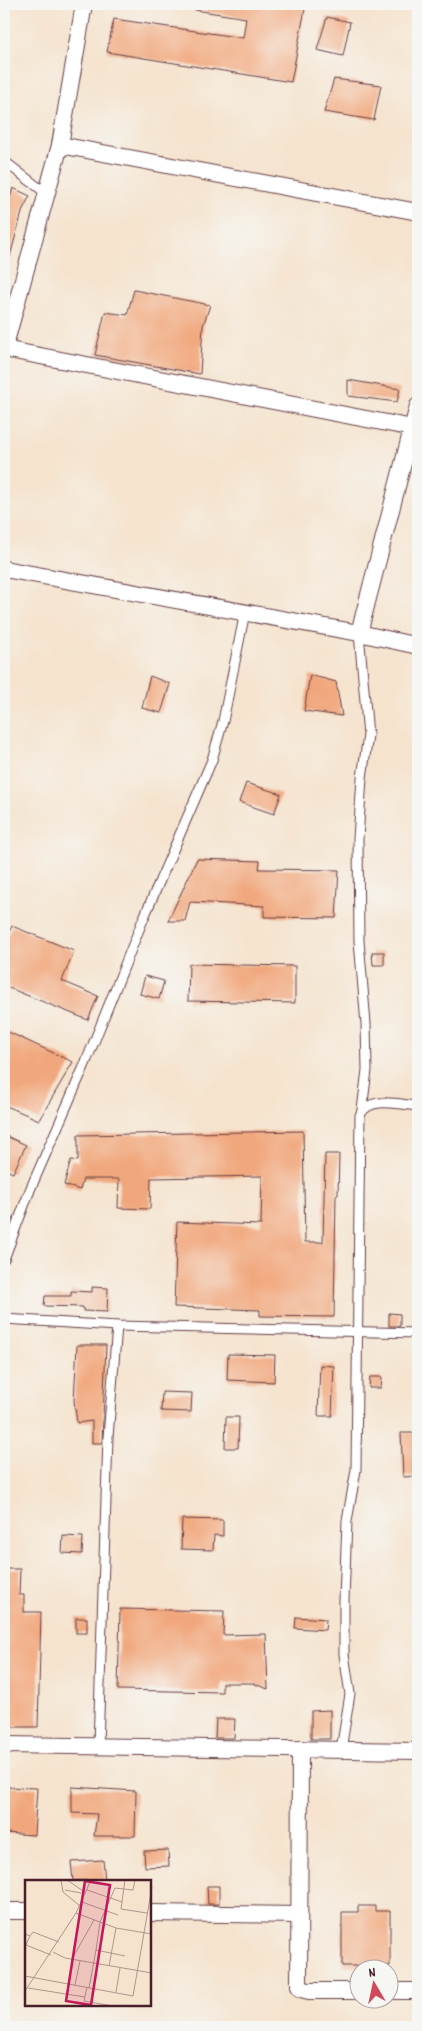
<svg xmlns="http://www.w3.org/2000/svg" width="422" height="2031" viewBox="0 0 422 2031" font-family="Dekko,sans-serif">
<rect width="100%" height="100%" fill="#f6f6f2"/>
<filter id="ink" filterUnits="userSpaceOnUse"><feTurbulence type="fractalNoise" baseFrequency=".02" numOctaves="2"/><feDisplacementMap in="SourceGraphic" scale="10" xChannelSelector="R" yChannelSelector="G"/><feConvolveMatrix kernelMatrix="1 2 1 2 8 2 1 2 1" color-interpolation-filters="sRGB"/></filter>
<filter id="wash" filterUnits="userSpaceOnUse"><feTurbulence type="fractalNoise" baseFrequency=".0096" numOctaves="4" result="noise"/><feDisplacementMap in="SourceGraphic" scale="20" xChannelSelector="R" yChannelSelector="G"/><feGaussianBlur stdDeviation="1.12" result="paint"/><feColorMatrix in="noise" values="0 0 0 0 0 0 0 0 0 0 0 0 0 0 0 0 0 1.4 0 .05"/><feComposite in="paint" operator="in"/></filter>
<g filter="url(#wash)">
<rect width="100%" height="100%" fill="#f5e3ce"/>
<g id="blocks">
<g fill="#f1a77d">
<polygon points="196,4 306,4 291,82 107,52 114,19 243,38 246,18 195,10"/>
<polygon points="327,17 350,22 343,56 317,50"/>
<polygon points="334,79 381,85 374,120 324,112"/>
<polygon points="13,188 30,196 23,209 7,267 4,266 4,200 9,201"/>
<polygon points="134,290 210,305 203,326 200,374 95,355 105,312 127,315"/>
<polygon points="348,380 400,389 397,402 348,396"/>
<polygon points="310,675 336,682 342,716 304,711"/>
<polygon points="150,676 170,684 161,713 142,708"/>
<polygon points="246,783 281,794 274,814 239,802"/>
<polygon points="197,859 260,861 259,869 339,870 336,918 264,917 264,906 190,902 185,921 168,921"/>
<polygon points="12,926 74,951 62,981 98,996 88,1020 4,986 4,942"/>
<polygon points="372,952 384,952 384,965 373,965"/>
<polygon points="189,964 295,966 295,1003 188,1001"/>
<polygon points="145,976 164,981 159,999 140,994"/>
<polygon points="4,1030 73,1062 39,1120 4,1105"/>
<polygon points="303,1131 305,1242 323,1242 325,1154 339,1154 338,1195 336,1195 334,1317 260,1316 260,1310 174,1307 177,1222 261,1225 262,1176 151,1178 150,1209 118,1208 119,1179 83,1179 80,1190 64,1185 71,1160 78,1161 78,1135"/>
<polygon points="4,1135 26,1145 13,1173 4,1169"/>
<polygon points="92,1287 108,1288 107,1312 83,1311 83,1307 44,1306 45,1296 71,1296 71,1291 92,1292"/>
<polygon points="389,1313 400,1314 400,1326 389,1326"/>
<polygon points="77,1345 106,1345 102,1443 92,1443 92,1421 77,1423 74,1401"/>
<polygon points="228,1354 275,1355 274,1382 227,1380"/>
<polygon points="320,1365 334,1366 332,1416 318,1416"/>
<polygon points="370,1377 382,1377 381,1388 369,1388"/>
<polygon points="162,1392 192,1393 191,1412 161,1411"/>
<polygon points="226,1417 239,1417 238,1448 225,1448"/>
<polygon points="401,1433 418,1433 418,1476 403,1477"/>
<polygon points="182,1519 223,1520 223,1536 214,1535 213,1550 181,1549"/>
<polygon points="63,1536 83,1537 82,1554 62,1553"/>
<polygon points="4,1569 20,1569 19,1595 24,1595 24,1612 41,1612 38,1727 4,1727"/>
<polygon points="120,1609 224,1611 223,1635 266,1634 268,1689 252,1683 222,1683 222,1692 118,1690"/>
<polygon points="296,1617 326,1619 325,1630 295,1628"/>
<rect x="76" y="1618" width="11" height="15"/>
<polygon points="330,1710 330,1739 311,1739 311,1711"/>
<polygon points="216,1719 235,1719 234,1738 215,1738"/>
<polygon points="4,1787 37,1788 34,1835 4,1833"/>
<polygon points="72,1787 136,1791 135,1836 94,1836 97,1814 72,1813"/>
<polygon points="168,1850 169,1866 145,1867 144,1851"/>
<polygon points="103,1860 105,1880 73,1881 71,1862"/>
<polygon points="207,1886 219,1886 219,1904 208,1904"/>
<polygon points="358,1906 375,1906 375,1911 390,1911 390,1966 379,1966 379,1968 356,1968 357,1966 342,1966 342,1912 358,1912"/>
</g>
</g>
</g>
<g filter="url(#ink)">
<use href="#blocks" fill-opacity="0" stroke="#643c43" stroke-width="1"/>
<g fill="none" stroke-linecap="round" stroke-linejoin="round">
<defs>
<g id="service">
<polyline points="4,161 47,194"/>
<polyline points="359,633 368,735 362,778 358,839 359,941 366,1024 367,1070 362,1110"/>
<polyline points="4,1259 30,1190 86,1062 142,922 212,760 223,721 245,612"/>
<polyline points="4,1319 117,1326 418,1333"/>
<polyline points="98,1746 108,1437 117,1326"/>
<path d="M 341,1750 L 350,1694 L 344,1654 L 344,1600 L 347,1521 L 356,1470 L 360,1115 C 369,1095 401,1105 418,1106"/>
</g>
<g id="minor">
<polyline points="60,145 418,212"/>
<polyline points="4,349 418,429"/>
<polyline points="4,349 60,145 84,4"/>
<polyline points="4,569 359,633 418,646"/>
<polyline points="359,633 418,406"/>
<polyline points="4,1745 418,1751"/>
<polyline points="300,1749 299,1986 301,1989 309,1991 360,1991"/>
<polyline points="4,1911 26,1911"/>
<polyline points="150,1913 299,1915"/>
<polyline points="390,1991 418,1991"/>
</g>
</defs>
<use href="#service" stroke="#643c43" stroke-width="11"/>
<use href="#minor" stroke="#643c43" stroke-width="18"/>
<use href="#service" stroke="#fff" stroke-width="9"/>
<use href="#minor" stroke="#fff" stroke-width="16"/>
</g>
</g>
<g transform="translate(25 1880)">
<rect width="126" height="126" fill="#f5e3ce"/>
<path fill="none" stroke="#b1958d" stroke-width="1" d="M 36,0 L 38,12 L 55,26M 42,0 L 61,13M 40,10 L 56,13M 62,10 L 97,22 L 100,0M 57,22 L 93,35M 97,22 L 96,29 L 122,33M 51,33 L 91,48 L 127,54M 0,54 L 5,56 L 0,67M 5,56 L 8,52 L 34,62M 1,65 L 26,75M 71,70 L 75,42 L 90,8 L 108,10 L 110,0M 28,72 L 40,78 L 127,93M 47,79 L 69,40M 84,86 L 91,48M 0,96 L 108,116 L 127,7M 50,105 L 55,81M 62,107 L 59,121 L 88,126M 3,108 L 60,117M 64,108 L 71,70 L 100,76M 0,111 L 51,33 L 66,0M 91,112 L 95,88"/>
<path fill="#c2185b" fill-opacity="0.15" stroke="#c2185b" stroke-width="2.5" d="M 60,1 L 85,5 L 66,125 L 41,121 Z"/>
<rect width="126" height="126" fill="none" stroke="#4a1f2b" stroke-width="2.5"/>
</g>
<rect width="422" height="2031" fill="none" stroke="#f6f6f2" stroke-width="20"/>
<g transform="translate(374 1984) rotate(351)"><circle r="24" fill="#f6f6f2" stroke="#b1a0a2"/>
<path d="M0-4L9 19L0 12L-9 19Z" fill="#d1495b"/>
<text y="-8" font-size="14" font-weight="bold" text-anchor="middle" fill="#4a1f2b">N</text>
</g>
</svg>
